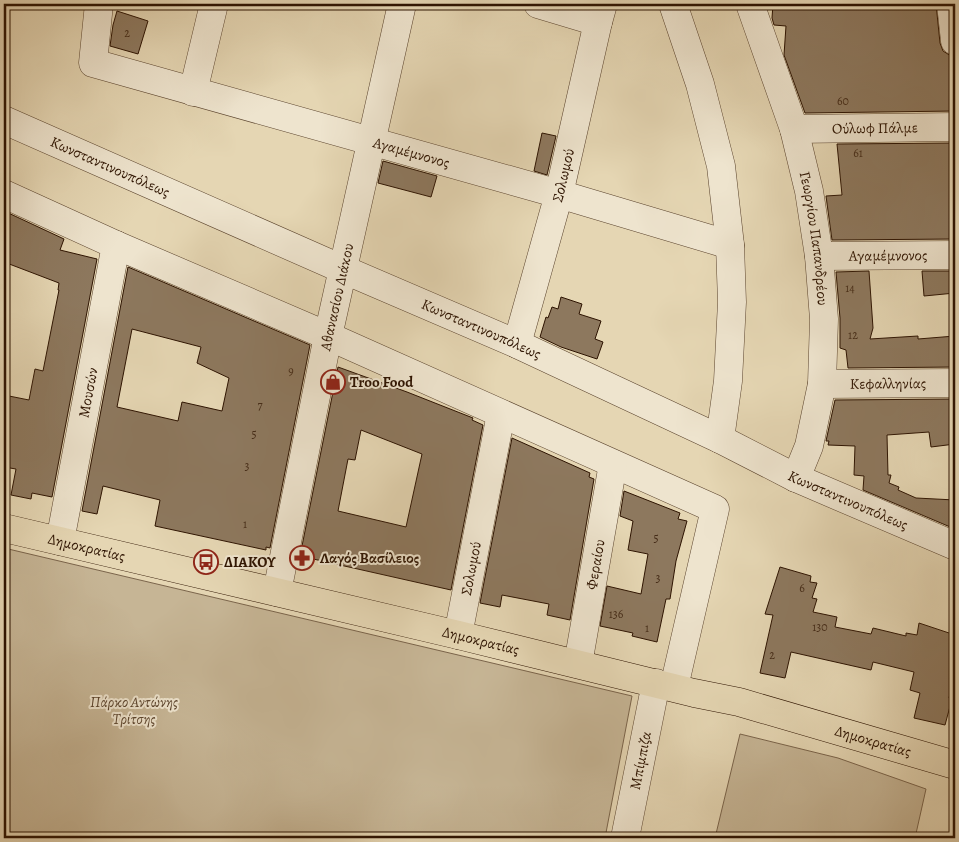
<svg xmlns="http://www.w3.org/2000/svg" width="959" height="842" viewBox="0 0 959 842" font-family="Alegreya,serif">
<rect width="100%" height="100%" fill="#e5d6b3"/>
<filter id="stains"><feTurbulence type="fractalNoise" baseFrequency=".004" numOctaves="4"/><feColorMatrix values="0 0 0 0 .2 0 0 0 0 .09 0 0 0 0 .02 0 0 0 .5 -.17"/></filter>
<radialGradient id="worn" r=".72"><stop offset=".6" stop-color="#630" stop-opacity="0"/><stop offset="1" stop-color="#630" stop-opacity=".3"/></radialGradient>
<g fill="#c6b595" stroke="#7a644b">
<polygon points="4,548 632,696 605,838 4,838"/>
<polygon points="740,734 838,758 926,789 915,838 715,838"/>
</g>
<g fill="#8d785e" stroke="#2d1301" fill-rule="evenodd">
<polygon points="773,4 936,4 940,43 943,51 951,56 955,111 805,113 784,55 786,26 774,25 772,18"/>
<polygon points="117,11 148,21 138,54 110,46 113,25"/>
<polygon points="542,133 556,136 547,175 534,171"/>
<polygon points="955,143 955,239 832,240 826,196 842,195 837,144"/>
<polygon points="383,161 437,176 431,197 378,183"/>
<polygon points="4,211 64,239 60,250 97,259 52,497 32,493 31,499 11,495 16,469 4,467 4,395 29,400 35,369 43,371 59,290 58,290 59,283 4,262"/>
<path d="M 128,267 L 310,345 L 270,548 L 266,547 L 266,550 L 155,526 L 160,500 L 103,486 L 97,514 L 82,511 ZM 132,329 L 201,347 L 197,363 L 229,378 L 222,411 L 182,402 L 178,421 L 117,407 Z"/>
<polygon points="869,271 873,328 870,339 918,336 918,339 955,336 955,367 848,368 846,350 840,348 840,318 836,272"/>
<polygon points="922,271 955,271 955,293 924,296"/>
<polygon points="561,297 582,304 579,314 601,321 595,339 603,342 597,359 561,347 540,337 546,317 548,318 552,307 558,309"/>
<path d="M 338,367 L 407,392 L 473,418 L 472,420 L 483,425 L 451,590 L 300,556 ZM 361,430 L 422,454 L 406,527 L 338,511 L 348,459 L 355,460 Z"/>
<polygon points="955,399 955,444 931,447 929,432 887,435 888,475 891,475 889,483 899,487 898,490 916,498 955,500 955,529 863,490 864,476 854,475 855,446 828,445 829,441 826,441 835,400"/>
<polygon points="512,438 590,473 589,477 594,479 570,620 547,615 549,604 502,595 500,607 480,603"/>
<polygon points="624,491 680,513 678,519 687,521 676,561 670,599 666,599 657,642 632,636 633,633 600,626 607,586 641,594 648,554 628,550 633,521 620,516"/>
<polygon points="780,567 811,576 810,582 817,583 812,598 817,599 813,612 837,617 835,627 871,634 873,628 906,636 906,633 917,635 919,623 955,635 955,669 949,698 952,699 945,725 914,718 920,693 910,690 914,672 873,662 871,670 791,652 785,678 760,673 773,615 765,614"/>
</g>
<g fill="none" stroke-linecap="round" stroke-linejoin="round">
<defs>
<g id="minor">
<path id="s1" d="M 99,4 L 93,63 L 559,194 L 730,245"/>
<polyline points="538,4 598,22"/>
<polyline points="673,4 700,84 721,166 730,245 732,302 728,381 720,439"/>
<path id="s2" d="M 750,4 L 794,129 L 809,191 L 819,256 L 824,319 L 822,384 L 809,446 L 796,478"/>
<polyline points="951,4 955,41"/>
<polyline points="193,92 214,4"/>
<path id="s3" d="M 4,120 L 333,265 L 517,344 L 720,439 L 796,478 L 955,546"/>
<path id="s4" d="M 794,129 L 955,127"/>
<polyline points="4,194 116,245 328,336 715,509 674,687"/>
<path id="s5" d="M 819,256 L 955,255"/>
<path id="s6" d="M 517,344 L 559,194 L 598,22 L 603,4"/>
<path id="s7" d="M 822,384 L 955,383"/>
<path id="s8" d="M 60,541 L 116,245"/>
<path id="s9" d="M 277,592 L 328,336 L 402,4"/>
<path id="s10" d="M 458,635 L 501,414"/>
<path id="s11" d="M 578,664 L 613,464"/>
<path id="s12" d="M 625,838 L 656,683"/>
</g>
<g id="major">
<path id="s13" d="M 4,528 L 458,635 L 694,693 L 739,702 L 955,765"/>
</g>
</defs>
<use href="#minor" stroke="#5b442e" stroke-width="29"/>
<use href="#major" stroke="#2d1301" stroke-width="29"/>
<use href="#minor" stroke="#eee4ce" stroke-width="28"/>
<use href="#major" stroke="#e5d6b3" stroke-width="28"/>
</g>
<defs>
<symbol id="shop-ring" viewBox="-11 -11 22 22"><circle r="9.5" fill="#eee4ce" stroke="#8f2418" stroke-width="1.5"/><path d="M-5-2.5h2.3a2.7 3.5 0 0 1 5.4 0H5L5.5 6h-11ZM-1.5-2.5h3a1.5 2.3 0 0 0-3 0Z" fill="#8f2418"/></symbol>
<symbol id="pharmacy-ring" viewBox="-11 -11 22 22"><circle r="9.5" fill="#eee4ce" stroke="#8f2418" stroke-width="1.5"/><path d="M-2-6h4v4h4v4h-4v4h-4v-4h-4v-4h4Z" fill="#8f2418"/></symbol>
<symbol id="bus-ring" viewBox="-11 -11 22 22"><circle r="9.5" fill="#eee4ce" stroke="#8f2418" stroke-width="1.5"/><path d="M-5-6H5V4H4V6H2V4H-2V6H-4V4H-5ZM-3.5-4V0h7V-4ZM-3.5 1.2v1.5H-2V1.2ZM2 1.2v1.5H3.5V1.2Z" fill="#8f2418"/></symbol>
</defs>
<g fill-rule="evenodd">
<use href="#shop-ring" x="319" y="368" width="28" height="28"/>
<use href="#pharmacy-ring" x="288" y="544" width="28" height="28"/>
<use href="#bus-ring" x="192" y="548" width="28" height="28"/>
</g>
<g text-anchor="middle" stroke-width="4" stroke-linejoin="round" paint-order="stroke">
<g font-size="12" fill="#452c18">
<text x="127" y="37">2</text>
<text x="843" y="105">60</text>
<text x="858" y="157">61</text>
<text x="850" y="292">14</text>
<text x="853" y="339">12</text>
<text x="291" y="375">9</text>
<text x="260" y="409">7</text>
<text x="254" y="438">5</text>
<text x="247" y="470">3</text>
<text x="245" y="528">1</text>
<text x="656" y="542">5</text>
<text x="658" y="582">3</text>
<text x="802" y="592">6</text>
<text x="616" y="618">136</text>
<text x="820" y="631">130</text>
<text x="647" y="632">1</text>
<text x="772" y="659">2</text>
</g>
<g font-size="15" fill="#2d1301" stroke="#eee4ce">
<text dy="5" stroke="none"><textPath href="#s4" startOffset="81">Ούλωφ Πάλμε</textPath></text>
<text dy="5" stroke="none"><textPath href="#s1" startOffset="390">Αγαμέμνονος</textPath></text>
<text dy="5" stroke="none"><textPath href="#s3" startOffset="116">Κωνσταντινουπόλεως</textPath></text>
<text dy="5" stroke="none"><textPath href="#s6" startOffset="175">Σολωμού</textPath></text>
<text dy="5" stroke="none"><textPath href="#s2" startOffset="244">Γεωργίου Παπανδρέου</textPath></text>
<text dy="5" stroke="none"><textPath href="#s5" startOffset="69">Αγαμέμνονος</textPath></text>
<text dy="5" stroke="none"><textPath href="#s9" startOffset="301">Αθανασίου Διάκου</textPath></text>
<text dy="5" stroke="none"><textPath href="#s3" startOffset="521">Κωνσταντινουπόλεως</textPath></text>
<text dy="5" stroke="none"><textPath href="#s7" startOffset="66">Κεφαλληνίας</textPath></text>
<text dy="5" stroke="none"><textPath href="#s8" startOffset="151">Μουσών</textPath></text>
<text dy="5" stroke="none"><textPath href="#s3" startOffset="926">Κωνσταντινουπόλεως</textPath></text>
<text dy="5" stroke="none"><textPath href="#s13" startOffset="85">Δημοκρατίας</textPath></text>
<text dy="5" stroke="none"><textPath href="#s11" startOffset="101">Φεραίου</textPath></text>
<text dy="5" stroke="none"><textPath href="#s10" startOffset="68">Σολωμού</textPath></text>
<text dy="5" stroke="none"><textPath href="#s13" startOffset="490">Δημοκρατίας</textPath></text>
<text dy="5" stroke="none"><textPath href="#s13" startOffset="895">Δημοκρατίας</textPath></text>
<text dy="5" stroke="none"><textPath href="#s12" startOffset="79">Μπίμπιζα</textPath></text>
</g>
<g font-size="15" font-weight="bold" fill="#2d1301" stroke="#eee4ce" text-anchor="start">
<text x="350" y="387">Troo Food</text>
<text x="320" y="563">Λαγός Βασίλειος</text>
<text x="224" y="567">ΔΙΑΚΟΥ</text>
</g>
<g font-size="15" font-style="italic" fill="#5b442d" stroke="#eee4ce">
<text x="134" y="707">Πάρκο Αντώνης<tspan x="134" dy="17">Τρίτσης</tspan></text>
</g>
</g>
<rect width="959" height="842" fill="none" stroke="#e5d6b3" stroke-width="20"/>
<rect x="5" y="5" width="949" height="832" fill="none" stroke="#2d1301" stroke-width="2.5"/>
<rect x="10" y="10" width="939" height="822" fill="none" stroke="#2d1301"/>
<rect width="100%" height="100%" filter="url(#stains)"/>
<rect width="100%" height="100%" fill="url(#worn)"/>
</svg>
